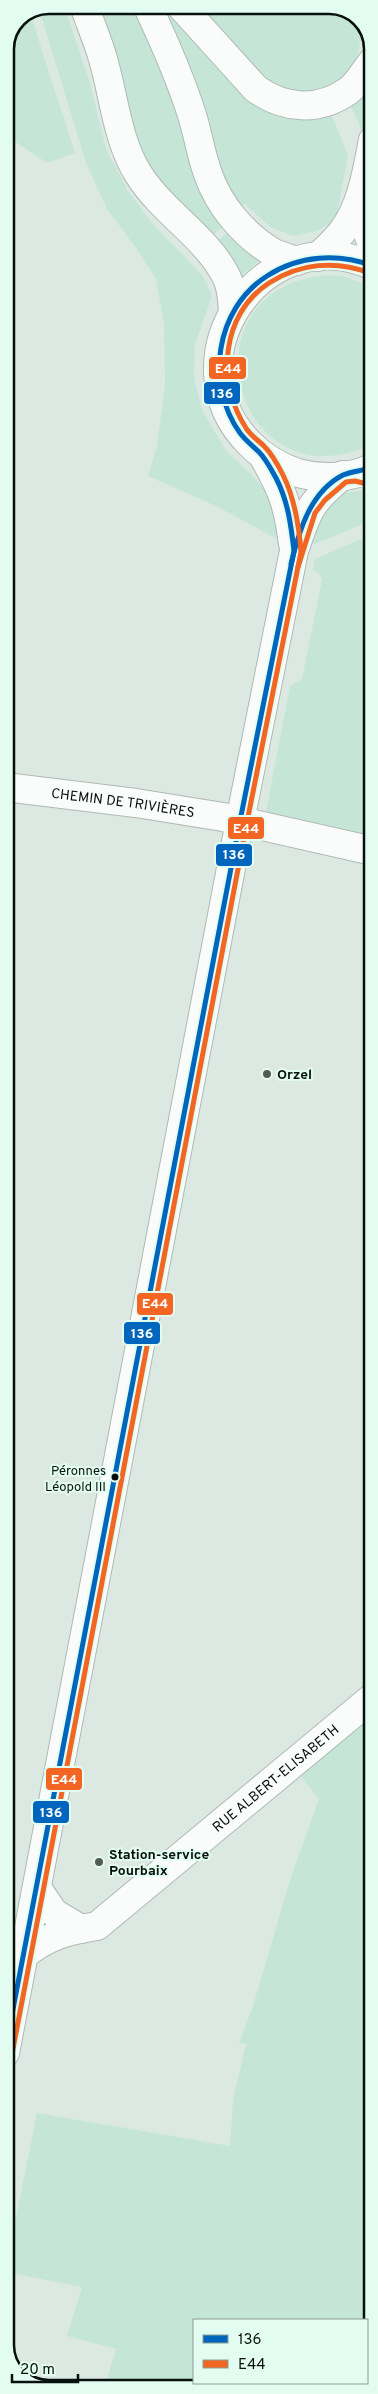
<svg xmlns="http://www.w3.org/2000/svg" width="378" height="2394" viewBox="0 0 378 2394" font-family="Overpass,sans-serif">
<rect width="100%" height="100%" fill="#dce9e3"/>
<g fill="#c5e6d7">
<polygon points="49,5 64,5 90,83 106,149 128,191 152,223 203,276 212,296 195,345 194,378 202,410 227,452 250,473 267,492 276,517 281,541 216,506 148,476 157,445 165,385 164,325 156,279 136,248 107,209 86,163 43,22 37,10"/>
<polygon points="96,5 135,5 223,226 212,236 160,184 145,160 131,119"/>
<polygon points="161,5 172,5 223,63 329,109 348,155 337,215 329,224 317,231 293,236 270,227 245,204 241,206 225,179 190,66"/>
<polygon points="200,5 335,5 360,18 364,25 357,58 336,83 321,93 302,93 285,90 263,77"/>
<polygon points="30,13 75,153 47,163 5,135 5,49 18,18"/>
<polygon points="373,75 362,131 348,100"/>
<polygon points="228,231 259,261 238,278 217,242"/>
<path d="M 330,275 L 346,277 L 373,287 L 373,444 C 233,510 176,284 330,275 Z"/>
<polygon points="367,490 373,491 373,520 315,544 308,543 317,514 343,493"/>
<polygon points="373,534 373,841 265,817 290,686 302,679 322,580 318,572 313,570 315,559"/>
<polygon points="370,1713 373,1716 373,2345 367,2362 367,2320 194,2320 194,2383 346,2383 335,2389 104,2389 116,2349 67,2336 82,2287 5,2272 37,2113 230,2146 233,2100 246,2044 239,2043 253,2006 291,1877 319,1799 300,1775"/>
<polygon points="42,2382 75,2389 43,2389 41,2387"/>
</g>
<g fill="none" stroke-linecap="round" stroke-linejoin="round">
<defs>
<g id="minor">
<path id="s1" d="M 5,787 L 136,803 L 223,817 L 373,851"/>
<polyline points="37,1888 54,1913 81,1929"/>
<path id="s2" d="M 25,1954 C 49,1935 67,1931 97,1926 L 373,1697"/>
</g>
<g id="major">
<polyline points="366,190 367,231 373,248"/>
<path d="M 318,257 C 326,249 335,241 342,232 C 362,206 367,170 373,140"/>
<path d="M 263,456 C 283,491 288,505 293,544"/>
<path d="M 5,2053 L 240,821 L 294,551 C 308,510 309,503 343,475"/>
</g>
<g id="highway">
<path d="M 84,5 C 90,23 98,41 103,59 C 114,96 117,141 139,175 C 163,213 208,238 227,278 C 232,288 232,300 233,312"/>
<path d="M 147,5 C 164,41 180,77 192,115 C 198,134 201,155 208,174 C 219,206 243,234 272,252 C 279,256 289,258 297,261"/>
<path d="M 180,5 L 256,89 C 285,109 318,112 348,91 C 358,84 365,70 373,61"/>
<path d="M 373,266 C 264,216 165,359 250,444 C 264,458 279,467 298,473 C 321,479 352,479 373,467"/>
</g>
</defs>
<use href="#minor" stroke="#afb9b4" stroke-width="30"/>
<use href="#major" stroke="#afb9b4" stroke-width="30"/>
<use href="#highway" stroke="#afb9b4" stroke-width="30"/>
<use href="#minor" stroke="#fafcfb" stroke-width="28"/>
<use href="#major" stroke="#fafcfb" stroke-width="28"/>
<use href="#highway" stroke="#fafcfb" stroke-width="28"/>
<defs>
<g id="bus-1">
<path d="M 291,564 C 299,531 310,492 343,475 C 352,471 363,471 373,467"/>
<path d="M 5,2051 L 240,821 L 294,551 C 291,525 288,501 276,478 C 271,469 266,459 259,452 C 253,446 246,441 240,433 C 205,384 215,309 267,276 C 299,255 338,253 373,266"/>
</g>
<g id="bus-2">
<polyline points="298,567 315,513 325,500 346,482 355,481 371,485"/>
<path d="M 12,2054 L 247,822 L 301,552 C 299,525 295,499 283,475 C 278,465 272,454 264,446 C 258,440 250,435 246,428 C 216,382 221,314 269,283 C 300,263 336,260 370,273"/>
</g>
</defs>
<use href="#bus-1" stroke="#e3fcf1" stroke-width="9"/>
<use href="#bus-2" stroke="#e3fcf1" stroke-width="9"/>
<use href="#bus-1" stroke="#0065bd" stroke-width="5"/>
<use href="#bus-2" stroke="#f26522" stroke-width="5"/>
</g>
<g fill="#525c57" stroke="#e3fcf1" stroke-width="2">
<circle cx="267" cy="1074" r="5"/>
<circle cx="99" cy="1862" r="5"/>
</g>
<circle fill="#07100c" stroke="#e3fcf1" stroke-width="2" cx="115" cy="1477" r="4.5"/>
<g text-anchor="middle" stroke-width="4" stroke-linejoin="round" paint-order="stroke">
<g font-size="13" fill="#07100c" stroke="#e3fcf1" text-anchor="end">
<text x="106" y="1475">Péronnes<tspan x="106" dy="16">Léopold III</tspan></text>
</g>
<g font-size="14" fill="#07100c" stroke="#e3fcf1">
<text dy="5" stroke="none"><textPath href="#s1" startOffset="119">CHEMIN DE TRIVIÈRES</textPath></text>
<text dy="5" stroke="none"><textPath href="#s2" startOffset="310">RUE ALBERT-ELISABETH</textPath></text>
</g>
<g font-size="14" font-weight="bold" fill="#07100c" stroke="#e3fcf1" text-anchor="start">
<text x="277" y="1079">Orzel</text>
<text x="109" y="1859">Station-service<tspan x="109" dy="16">Pourbaix</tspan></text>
</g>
</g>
<path d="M0 0H378V2394H0ZM49 14H329A35 35 0 0 1 364 49V2345A35 35 0 0 1 329 2380H49A35 35 0 0 1 14 2345V49A35 35 0 0 1 49 14Z" fill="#e3fcf1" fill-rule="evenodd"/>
<path fill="none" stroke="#07100c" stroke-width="2.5" d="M49 14H329A35 35 0 0 1 364 49V2345A35 35 0 0 1 329 2380H49A35 35 0 0 1 14 2345V49A35 35 0 0 1 49 14Z"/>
<g stroke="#e3fcf1" stroke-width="2">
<rect x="208" y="356" width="39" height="24" rx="5" fill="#f26522"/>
<rect x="203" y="381" width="38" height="24" rx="5" fill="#0065bd"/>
<rect x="227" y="816" width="38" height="24" rx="5" fill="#f26522"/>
<rect x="215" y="843" width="38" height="24" rx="5" fill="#0065bd"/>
<rect x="136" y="1292" width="38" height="24" rx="5" fill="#f26522"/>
<rect x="123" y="1321" width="38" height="24" rx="5" fill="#0065bd"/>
<rect x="45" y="1767" width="38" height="24" rx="5" fill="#f26522"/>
<rect x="32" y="1800" width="38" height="24" rx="5" fill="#0065bd"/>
</g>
<g font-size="14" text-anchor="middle" font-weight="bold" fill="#fff">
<text x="228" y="373">E44</text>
<text x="222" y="398">136</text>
<text x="246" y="833">E44</text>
<text x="234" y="859">136</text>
<text x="155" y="1308">E44</text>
<text x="142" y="1338">136</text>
<text x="64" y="1784">E44</text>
<text x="51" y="1817">136</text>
</g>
<rect x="193" y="2319" width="175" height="65" fill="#e3fcf1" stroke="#8b9e95"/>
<rect x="203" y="2335" width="25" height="8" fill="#0065bd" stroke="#8b9e95"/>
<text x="238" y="2344" font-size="15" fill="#07100c">136</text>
<rect x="203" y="2360" width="25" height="8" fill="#f26522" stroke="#8b9e95"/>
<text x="238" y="2369" font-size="15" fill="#07100c">E44</text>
<path d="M12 2374v8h66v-8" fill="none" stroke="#07100c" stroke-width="2.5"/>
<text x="20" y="2374" font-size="15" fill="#07100c" stroke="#e3fcf1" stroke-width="4" paint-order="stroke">20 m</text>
</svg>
